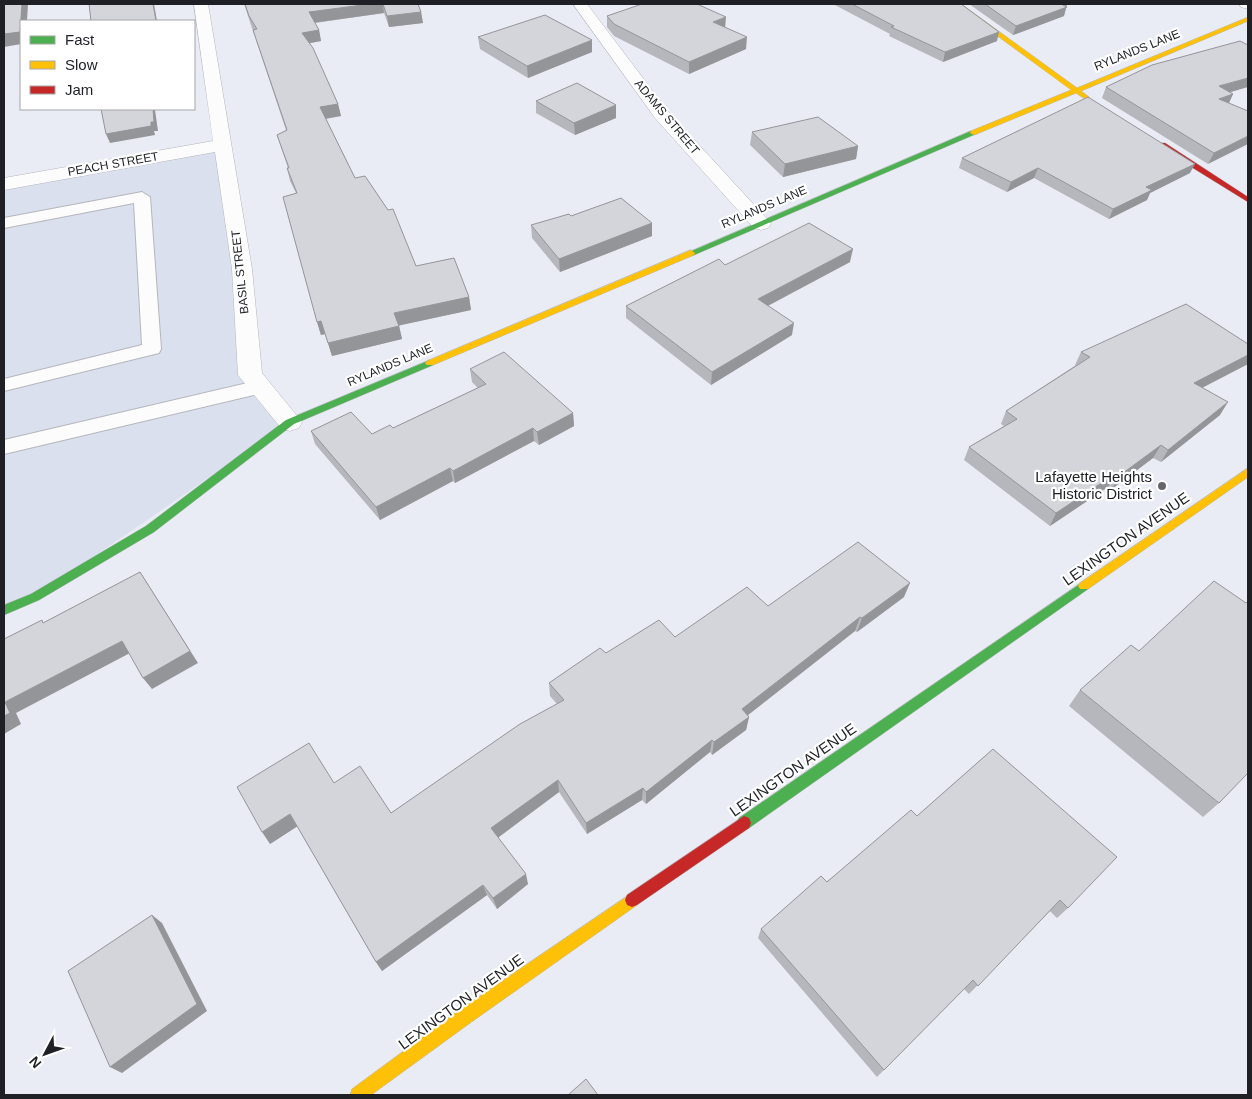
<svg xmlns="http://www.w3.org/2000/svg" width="1252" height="1099" viewBox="0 0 1252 1099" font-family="Helvetica,sans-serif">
<rect width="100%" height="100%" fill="#e9ecf4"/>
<polygon fill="#dbe0ef" points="223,145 250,375 290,422 35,597 4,610 4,184"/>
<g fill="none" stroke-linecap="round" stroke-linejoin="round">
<defs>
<g id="lane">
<polygon points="142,192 150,197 161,349 159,353 4,391 4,379 142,345 134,203 4,228 4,218"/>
<polygon points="260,380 267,382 270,387 267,392 4,454 4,440"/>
</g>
<g id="street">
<polygon points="194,4 208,4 252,269 262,373 302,422 299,428 290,431 281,428 238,375 232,269 215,152 4,190 4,178 213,141"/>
<polygon points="573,4 587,4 667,110 768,220 771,224 768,228 761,230 754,228 655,118"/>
<polygon points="1239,4 1248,4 1248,9 1241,7"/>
</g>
<g id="fast">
<polygon points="971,131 978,133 694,255 691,256 687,253"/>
<polygon points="430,360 433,361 433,365 294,424 154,532 39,600 4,615 4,605 31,594 146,526 286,420"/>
<polygon points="1084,581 1088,583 1090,586 1088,589 749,828 744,830 739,828 737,823 739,818"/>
</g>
<g id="slow">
<polygon points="954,4 961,4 1077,88 1246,18 1248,17 1248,21 1081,91 1089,97 1089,99 1085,99 1076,93 974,135 970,133 971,131 1071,90"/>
<polygon points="691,250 695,253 694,255 433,365 427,365 425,363 427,361"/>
<polygon points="1248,468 1248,477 1088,589 1080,589 1078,586 1080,583"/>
<polygon points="632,893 637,895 639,900 637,905 470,1023 371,1095 350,1095 352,1089 458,1011"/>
</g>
<g id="jam">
<polygon points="1159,143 1165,143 1248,197 1248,202 1159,147"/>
<polygon points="744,816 749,818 751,823 749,828 637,905 632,907 627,905 625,900 627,895"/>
</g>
</defs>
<use href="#lane" stroke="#b4b6bb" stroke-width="2"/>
<use href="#street" stroke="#b4b6bb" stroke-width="1"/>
<use href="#fast" stroke="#b4b6bb" stroke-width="1"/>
<use href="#slow" stroke="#b4b6bb" stroke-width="1"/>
<use href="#jam" stroke="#b4b6bb" stroke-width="1"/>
<use href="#lane" fill="#fcfcfd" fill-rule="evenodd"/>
<use href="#street" fill="#fcfcfd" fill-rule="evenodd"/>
<use href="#fast" fill="#4caf50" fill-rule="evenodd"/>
<use href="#slow" fill="#ffc107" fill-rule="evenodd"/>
<use href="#jam" fill="#c62828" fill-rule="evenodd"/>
</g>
<g fill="#b6b7bc">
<polygon points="244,4 418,4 421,12 423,23 389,27 384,13 315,23 319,30 321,41 310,43 338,104 341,116 326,119 355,178 416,266 469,297 471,310 399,325 402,339 332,356 325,334 321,335 317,322 296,193 290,181 287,168 288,168 277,135 286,130"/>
<polygon points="833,4 961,4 997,41 943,62 889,36 890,34"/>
<polygon points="969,4 1067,4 1064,16 1013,35"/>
<polygon points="607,16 725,27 746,49 689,74 614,36 607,27"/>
<polygon points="478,37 592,52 528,78 480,49"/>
<polygon points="1106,87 1230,92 1233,94 1229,103 1248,111 1208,164 1102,98"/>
<polygon points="536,101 616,118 575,135 536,113"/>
<polygon points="752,132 858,146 856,159 783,177 750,145"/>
<polygon points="962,158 1190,173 1150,193 1147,200 1109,219 1034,178 1007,192 959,168"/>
<polygon points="571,216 652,236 560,272 532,238 531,225"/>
<polygon points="850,262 768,306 792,335 711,385 626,318 626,306 725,265"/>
<polygon points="1248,344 1248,364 1202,388 1220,415 1161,462 1153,458 1112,489 1108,487 1050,526 964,460 969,447 1004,426 1001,424 1006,411 1076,365 1075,365 1081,352"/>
<polygon points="470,369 573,413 574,426 539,445 534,441 455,483 453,481 380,520 315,444 311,431 372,434 393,428 478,388 472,382"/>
<polygon points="904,597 857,632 855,631 748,715 749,717 746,730 712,755 710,752 646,804 642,800 587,834 559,792 498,837 528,884 497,909 487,895 382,971 376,962 297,826 270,844 334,783 391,813 557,704 550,696 549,683 606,653 675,637 768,606"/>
<polygon points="1080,690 1219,803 1203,817 1069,706"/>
<polygon points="993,749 1068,908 1057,918 1050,911 969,994 964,989 877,1077 758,938 761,929 917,816"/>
</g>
<g fill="#949599">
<polygon points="22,4 28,4 27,21 21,21 21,44 4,47 4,34"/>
<polygon points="153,4 154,4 157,21 156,21"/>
<polygon points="370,4 383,4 384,13 312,23 309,12"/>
<polygon points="1061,4 1067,4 1064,16 1013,35 1016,26"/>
<polygon points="421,12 423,23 389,27 387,16"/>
<polygon points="726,17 725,29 713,22"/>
<polygon points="319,30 321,41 305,44 302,33"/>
<polygon points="999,32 997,41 943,62 945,52"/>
<polygon points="747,37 746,49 689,74 689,62"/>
<polygon points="592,40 592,52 528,78 527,66"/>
<polygon points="1248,78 1248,87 1214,97 1219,86"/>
<polygon points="1233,94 1228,105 1219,99"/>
<polygon points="338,104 341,116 323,119 320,107"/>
<polygon points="616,105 616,118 575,135 574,123"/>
<polygon points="153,109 161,109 155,110 158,131 154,131 155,135 110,143 106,134 151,122"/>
<polygon points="1248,136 1248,144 1208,164 1214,153"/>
<polygon points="858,146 856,159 783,177 785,164"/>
<polygon points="1195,164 1190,173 1150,193 1147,200 1109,219 1113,209 1146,187"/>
<polygon points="1038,168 1034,178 1007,192 1011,182"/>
<polygon points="652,223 652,236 560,272 559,259"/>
<polygon points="853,249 850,262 756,312 758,299"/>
<polygon points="469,297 471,310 397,326 394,313"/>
<polygon points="321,321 325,334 321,335 317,322"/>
<polygon points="794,323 792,335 711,385 712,372"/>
<polygon points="399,326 402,339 332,356 328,343"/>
<polygon points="1248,355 1248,364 1186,396 1194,383"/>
<polygon points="1228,402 1220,415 1161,462 1168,450"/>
<polygon points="573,413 574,426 539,445 537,432"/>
<polygon points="533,428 534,441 455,483 453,471"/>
<polygon points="1161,445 1153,458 1112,489 1119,476"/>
<polygon points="450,468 453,481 380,520 376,507"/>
<polygon points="1115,474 1108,487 1050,526 1056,513"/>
<polygon points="140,572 198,663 152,689 143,678"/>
<polygon points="910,583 904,597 857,632 862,618"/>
<polygon points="860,617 855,631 739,722 742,709"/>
<polygon points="122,641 130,653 16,713 21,724 4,734 5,702"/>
<polygon points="749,717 746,730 712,755 714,742"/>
<polygon points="712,740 710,752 646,804 646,792"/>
<polygon points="558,780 559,792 495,840 491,828"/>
<polygon points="643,788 642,800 587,834 586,823"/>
<polygon points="290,814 298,826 270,844 262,832"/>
<polygon points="526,874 528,884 497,909 493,898"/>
<polygon points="483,885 487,895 382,971 376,962"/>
<polygon points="152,915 162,923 207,1011 122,1073 110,1067"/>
</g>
<g fill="#d4d5db" stroke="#949599">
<polygon points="4,4 22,4 20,32 4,34"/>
<polygon points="89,4 153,4 156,21 91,21"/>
<polygon points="245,4 370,4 309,12 319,30 302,33 313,48 338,104 320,107 355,178 365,176 388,210 393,209 416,266 454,258 469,297 394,313 399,326 328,343 321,321 317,322 283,197 297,193 287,168 289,168 277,135 287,130 253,30 257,29 249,16"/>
<polygon points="383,4 418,4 421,12 387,16"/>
<polygon points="642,4 697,4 726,17 713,22 747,37 689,62 614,24 607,16"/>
<polygon points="852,4 961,4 999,32 945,52 891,27 894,26"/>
<polygon points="985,4 1062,4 1061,4 1067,7 1016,26"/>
<polygon points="545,15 592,40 527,66 478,37"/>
<polygon points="1240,41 1248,45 1248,78 1219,86 1233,94 1219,99 1248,111 1248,136 1214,153 1106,87 1152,65"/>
<polygon points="577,83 616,105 574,123 536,101"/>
<polygon points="1088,97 1195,164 1146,187 1152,190 1113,209 1038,168 1011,182 962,158"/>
<polygon points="101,109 153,109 154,122 151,122 151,126 106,134"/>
<polygon points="818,117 858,146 785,164 752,132"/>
<polygon points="621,198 652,223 559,259 531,225 569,214 571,216"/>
<polygon points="809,223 853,249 758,299 794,323 712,372 626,306 719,259 725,265"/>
<polygon points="1186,304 1248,344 1248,355 1194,383 1228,402 1168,450 1161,445 1119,476 1115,474 1056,513 969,447 1017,419 1006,411 1090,357 1081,352"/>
<polygon points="504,352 573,413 537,432 533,428 453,471 450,468 376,507 311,431 351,412 372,434 390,425 393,428 486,384 470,369"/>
<polygon points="858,542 910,583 862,618 860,617 742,709 749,717 714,742 712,740 646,792 643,788 586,823 558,780 491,828 526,874 493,898 483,885 376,962 290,814 262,832 237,787 309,743 334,783 360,766 391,813 520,724 564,700 549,683 600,648 606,653 659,620 675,637 747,587 768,606"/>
<polygon points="140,572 190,651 143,678 122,641 5,702 10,713 4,716 4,639 42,620 43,623"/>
<polygon points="1214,581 1246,603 1248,601 1248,773 1219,803 1080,690 1131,645 1139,651"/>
<polygon points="993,749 1117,857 1068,908 1060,900 978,986 973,980 884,1070 761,929 821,876 827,882 911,810 917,816"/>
<polygon points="152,915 197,1004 110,1067 68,971"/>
<polygon points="586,1079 598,1095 568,1095"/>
</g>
<circle fill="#65676d" stroke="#fff" stroke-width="2" cx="1162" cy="486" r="5"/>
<g text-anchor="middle" stroke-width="4.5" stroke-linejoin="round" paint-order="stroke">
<g font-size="12" fill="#1e2025" stroke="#fff">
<text transform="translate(1137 50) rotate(-22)" y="4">RYLANDS LANE</text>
<text transform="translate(667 117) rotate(50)" y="4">ADAMS STREET</text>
<text transform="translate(113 164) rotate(-10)" y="4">PEACH STREET</text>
<text transform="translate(764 207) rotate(-23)" y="4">RYLANDS LANE</text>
<text transform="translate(240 272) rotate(-96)" y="4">BASIL STREET</text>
<text transform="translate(390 365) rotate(-23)" y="4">RYLANDS LANE</text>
</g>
<g font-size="15" fill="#1e2025" stroke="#fff" text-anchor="end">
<text x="1152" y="482">Lafayette Heights<tspan x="1152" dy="17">Historic District</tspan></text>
</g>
<g font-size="15" fill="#1e2025" stroke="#fff">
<text transform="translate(1126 539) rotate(-35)" y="5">LEXINGTON AVENUE</text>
<text transform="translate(793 770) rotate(-35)" y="5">LEXINGTON AVENUE</text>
<text transform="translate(461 1002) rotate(-36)" y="5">LEXINGTON AVENUE</text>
</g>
</g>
<rect width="1252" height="1099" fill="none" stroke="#1e2025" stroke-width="10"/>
<rect x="20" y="20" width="175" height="90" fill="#ffffff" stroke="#a5a6a8"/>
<rect x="30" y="36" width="25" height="8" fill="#4caf50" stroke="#a5a6a8"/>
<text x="65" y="45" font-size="15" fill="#1e2025">Fast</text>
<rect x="30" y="61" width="25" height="8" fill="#ffc107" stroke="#a5a6a8"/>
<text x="65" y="70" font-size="15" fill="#1e2025">Slow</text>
<rect x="30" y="86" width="25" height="8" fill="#c62828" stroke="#a5a6a8"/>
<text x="65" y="95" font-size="15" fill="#1e2025">Jam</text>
<g transform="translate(45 1054) rotate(229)" stroke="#ffffff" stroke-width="4" paint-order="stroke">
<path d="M0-4L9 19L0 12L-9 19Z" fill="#1e2025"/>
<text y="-8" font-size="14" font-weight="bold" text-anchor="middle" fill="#1e2025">N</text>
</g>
</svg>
